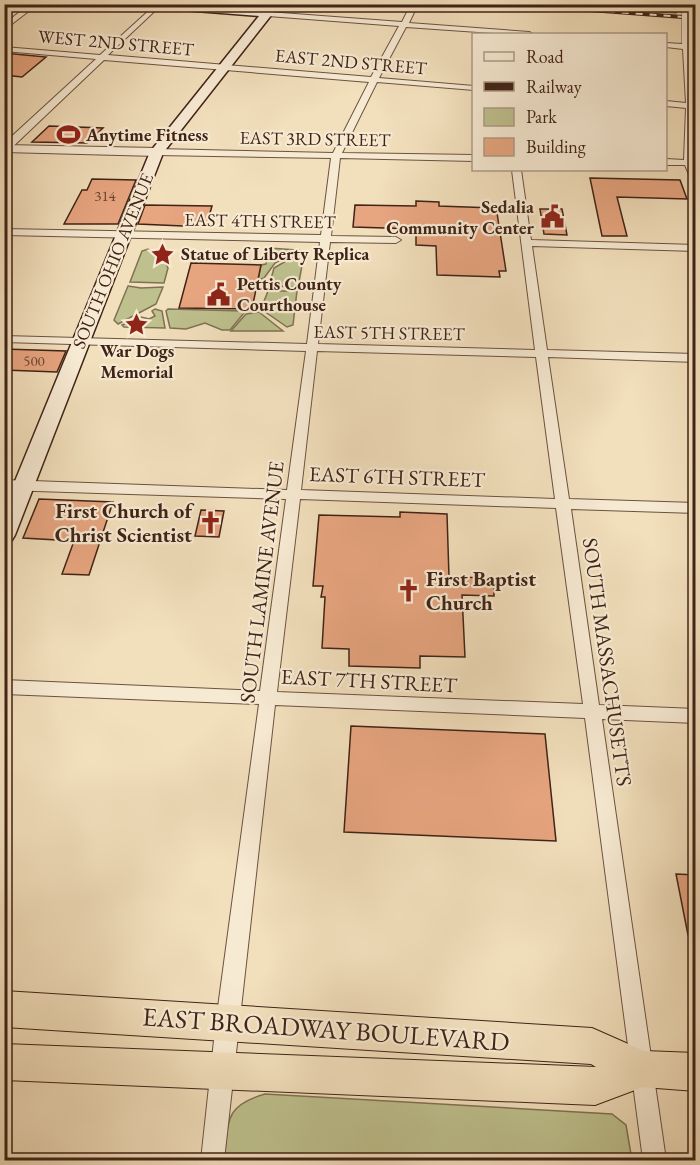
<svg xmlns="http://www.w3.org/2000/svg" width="700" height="1165" viewBox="0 0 700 1165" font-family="'EB Garamond',serif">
<rect width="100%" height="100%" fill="#f2dfbc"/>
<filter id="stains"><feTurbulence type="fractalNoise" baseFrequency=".00333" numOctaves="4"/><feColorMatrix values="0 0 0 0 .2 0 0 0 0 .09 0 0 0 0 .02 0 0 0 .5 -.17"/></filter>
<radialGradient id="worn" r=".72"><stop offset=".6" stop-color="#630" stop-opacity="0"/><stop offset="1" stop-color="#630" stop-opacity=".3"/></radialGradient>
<g fill="#bec18e" stroke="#7f7252" stroke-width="1.5">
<polygon points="540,5 676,4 677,5 676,13"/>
<polygon points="269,248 298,250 275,263 264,278 258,280 261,265 266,264"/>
<polygon points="148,249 165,262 168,268 164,283 130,282 142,251"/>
<polygon points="298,254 304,255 298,287 269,286 274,268"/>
<polygon points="128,286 141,288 163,287 156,304 118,324 114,320"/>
<polygon points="268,291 297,291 293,325 287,327 261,309"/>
<polygon points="155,309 162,311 165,328 124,327 122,325 141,317 149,319 155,316 152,311"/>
<polygon points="168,309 243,311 244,313 230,330 222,330 205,323 186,329 170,328 166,311"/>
<polygon points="259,312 283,331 231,331 246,314"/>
<path d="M 265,1094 L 612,1114 L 626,1125 L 632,1160 L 224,1160 C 229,1122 223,1106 265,1094 Z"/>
</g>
<g fill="#e7a580" stroke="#402317" stroke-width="1.5">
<polygon points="4,53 46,57 22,77 4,75"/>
<polygon points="49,126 103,128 87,143 32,142"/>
<polygon points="590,178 680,180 687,199 617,197 627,236 602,236"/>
<polygon points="92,179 136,180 118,224 64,224 82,190 87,190"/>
<polygon points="416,201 439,202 439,206 494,208 494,213 497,213 506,271 499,271 500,277 437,275 436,246 416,245 416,229 353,227 355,205 416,206"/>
<polygon points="145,205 212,206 206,227 138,224"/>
<polygon points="540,209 562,209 567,235 544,234"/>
<polygon points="191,263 261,265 252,309 179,308"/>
<polygon points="4,349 66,351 57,372 4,370"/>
<polygon points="39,499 113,502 89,575 62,574 74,541 23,538"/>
<polygon points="201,510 224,511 219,537 195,536"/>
<polygon points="400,512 447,514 449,577 494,578 494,596 462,595 465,657 420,656 420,668 349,666 349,649 322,648 325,597 321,597 323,586 313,586 319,515 400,517"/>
<polygon points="351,726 545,734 556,841 344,832"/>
<polygon points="676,874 696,875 696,935 688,935"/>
</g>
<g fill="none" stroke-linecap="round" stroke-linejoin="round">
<defs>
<g id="minor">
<polygon points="30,4 38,4 4,30 4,24"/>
<path d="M 159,4 L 159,7 L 108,55 L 371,77 L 399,26 L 268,16 L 264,14 L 268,12 L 402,22 L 411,4 L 418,4 L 409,23 L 529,32 L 533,34 L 507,34 L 406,27 L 379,78 L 474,86 L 474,90 L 377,82 L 342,153 L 474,155 L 474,161 L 340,158 L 331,236 L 396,237 L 401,240 L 396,243 L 330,242 L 318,344 L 535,350 L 512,170 L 521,170 L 531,240 L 696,245 L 696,251 L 532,246 L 547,350 L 696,354 L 696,362 L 548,357 L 569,499 L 696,503 L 696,513 L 571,509 L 599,705 L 696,709 L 696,723 L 602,719 L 666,1160 L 643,1160 L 585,718 L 275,705 L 224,1160 L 201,1160 L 216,1022 L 259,704 L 4,694 L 4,680 L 260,691 L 286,499 L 4,490 L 4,480 L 287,490 L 306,351 L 4,342 L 4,336 L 307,344 L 320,242 L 4,235 L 4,229 L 321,235 L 331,158 L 157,155 L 152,152 L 157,149 L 333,153 L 369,82 L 104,60 L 4,155 L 4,145 L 11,137 L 96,59 L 4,51 L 4,47 L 100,55 L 155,5 ZM 317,351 L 536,357 L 555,499 L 301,490 ZM 300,499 L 556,508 L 583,704 L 277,692 Z"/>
<polygon points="683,42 696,46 696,50 690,50 696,104 694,160 696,160 696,182 691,179 685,165 666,165 666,159 684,160 686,108 666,106 666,101 686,103 683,49 666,47 666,43 682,44"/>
</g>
<polygon id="tertiary" points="4,145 157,148 163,152 157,156 4,152"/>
<polygon id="secondary" points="139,4 189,4 264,11 269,4 280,4 163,153 15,535 12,540 4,542 4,508 150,152 259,16 144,7"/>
<polygon id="trunk" points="4,991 592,1028 644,1051 696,1053 696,1091 643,1087 595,1105 4,1080 4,1044 596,1067 591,1064 4,1027"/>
</defs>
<use href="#minor" stroke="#6c5240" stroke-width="2"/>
<use href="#tertiary" stroke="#6c5240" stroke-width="2"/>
<use href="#secondary" stroke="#402317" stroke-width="3"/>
<use href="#trunk" stroke="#402317" stroke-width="2"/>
<use href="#minor" fill="#f7ead3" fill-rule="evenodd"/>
<use href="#tertiary" fill="#f7ead3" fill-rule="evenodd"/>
<use href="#secondary" fill="#f7ead3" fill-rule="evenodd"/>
<use href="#trunk" fill="#f2dfbc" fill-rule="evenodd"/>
<defs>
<polyline id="rail" points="510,4 696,18"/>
</defs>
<use href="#rail" stroke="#402317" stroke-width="4"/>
<use href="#rail" stroke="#f7ead3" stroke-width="2" stroke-dasharray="7" stroke-linecap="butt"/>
<defs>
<polyline id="minor-bridge" points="686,4 686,44"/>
</defs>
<use href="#minor-bridge" stroke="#6c5240" stroke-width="9" stroke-linecap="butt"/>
<use href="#minor-bridge" stroke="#f7ead3" stroke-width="8"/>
</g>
<defs>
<symbol id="stadium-bare" viewBox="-9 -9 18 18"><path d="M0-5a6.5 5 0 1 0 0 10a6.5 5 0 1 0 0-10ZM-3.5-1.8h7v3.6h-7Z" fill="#8f2418" stroke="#f7ead3" stroke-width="2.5" paint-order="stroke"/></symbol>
<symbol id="civic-bare" viewBox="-9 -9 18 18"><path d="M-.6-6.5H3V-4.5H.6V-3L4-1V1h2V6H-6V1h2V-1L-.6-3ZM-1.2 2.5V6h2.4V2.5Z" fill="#8f2418" stroke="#f7ead3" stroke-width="2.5" paint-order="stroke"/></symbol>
<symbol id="sight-bare" viewBox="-9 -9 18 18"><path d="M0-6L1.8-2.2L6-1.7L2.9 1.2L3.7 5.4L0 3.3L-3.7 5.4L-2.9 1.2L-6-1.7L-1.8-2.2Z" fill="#8f2418" stroke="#f7ead3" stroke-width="2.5" paint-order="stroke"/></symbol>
<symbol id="church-bare" viewBox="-9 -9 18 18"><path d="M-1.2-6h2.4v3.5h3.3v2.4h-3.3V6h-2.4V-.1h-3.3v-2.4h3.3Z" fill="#8f2418" stroke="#f7ead3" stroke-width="2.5" paint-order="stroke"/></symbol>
</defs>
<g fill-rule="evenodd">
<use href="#stadium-bare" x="52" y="118" width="33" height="33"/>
<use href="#civic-bare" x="536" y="200" width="33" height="33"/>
<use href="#sight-bare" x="146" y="238" width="33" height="33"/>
<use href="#civic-bare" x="202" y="278" width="33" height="33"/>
<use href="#sight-bare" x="120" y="308" width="33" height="33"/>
<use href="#church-bare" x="194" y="506" width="33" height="33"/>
<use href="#church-bare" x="392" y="574" width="33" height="33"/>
</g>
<g text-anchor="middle" stroke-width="4.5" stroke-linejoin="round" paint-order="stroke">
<g font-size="15" fill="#6a4431">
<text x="105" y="201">314</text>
<text x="34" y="366">500</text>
</g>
<g font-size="18" fill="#402317" stroke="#f7ead3">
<text transform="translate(116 43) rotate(5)" y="6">WEST 2ND STREET</text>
<text transform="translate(351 62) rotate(5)" y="6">EAST 2ND STREET</text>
<text transform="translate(315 139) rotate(1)" y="6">EAST 3RD STREET</text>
<text transform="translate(260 221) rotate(1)" y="6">EAST 4TH STREET</text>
<text transform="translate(113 261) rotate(-68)" y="6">SOUTH OHIO AVENUE</text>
<text transform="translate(389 333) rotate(1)" y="6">EAST 5TH STREET</text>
</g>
<g font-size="18" font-weight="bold" fill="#402317" stroke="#f7ead3" text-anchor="start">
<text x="86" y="141">Anytime Fitness</text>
<text x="534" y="213" text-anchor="end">Sedalia<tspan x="534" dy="21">Community Center</tspan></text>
<text x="181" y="260">Statue of Liberty Replica</text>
<text x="237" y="290">Pettis County<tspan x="237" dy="21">Courthouse</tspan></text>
<text x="137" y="357" text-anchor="middle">War Dogs<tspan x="137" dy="21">Memorial</tspan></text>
</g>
<g font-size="21" fill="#402317" stroke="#f7ead3">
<text transform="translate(397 477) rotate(2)" y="7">EAST 6TH STREET</text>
<text transform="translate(262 582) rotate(-83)" y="7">SOUTH LAMINE AVENUE</text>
<text transform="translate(607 662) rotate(82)" y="7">SOUTH MASSACHUSETTS</text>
<text transform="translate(369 681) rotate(3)" y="7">EAST 7TH STREET</text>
</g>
<g font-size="21" font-weight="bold" fill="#402317" stroke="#f7ead3" text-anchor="end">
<text x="192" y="518">First Church of<tspan x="192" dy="24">Christ Scientist</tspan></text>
<text x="426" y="586" text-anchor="start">First Baptist<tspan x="426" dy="24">Church</tspan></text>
</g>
<g font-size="26" fill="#402317" stroke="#f7ead3">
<text transform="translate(326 1029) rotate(4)" y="9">EAST BROADWAY BOULEVARD</text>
</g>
</g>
<rect width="700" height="1165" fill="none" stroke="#f2dfbc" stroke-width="24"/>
<rect x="6" y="6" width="688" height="1153" fill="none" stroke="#402317" stroke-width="3"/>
<rect x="12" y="12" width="676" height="1141" fill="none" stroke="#402317" stroke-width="1.5"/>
<rect x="472" y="33" width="195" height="138" fill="#f7ead3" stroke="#ae9a88" stroke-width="1.5"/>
<rect x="484" y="52" width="30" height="9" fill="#f7ead3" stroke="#ae9a88" stroke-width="1.5"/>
<text x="526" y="63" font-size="18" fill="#402317">Road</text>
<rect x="484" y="82" width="30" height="9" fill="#402317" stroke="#ae9a88" stroke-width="1.5"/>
<text x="526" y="93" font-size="18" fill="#402317">Railway</text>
<rect x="484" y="108" width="30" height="18" fill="#bec18e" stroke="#ae9a88" stroke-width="1.5"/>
<text x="526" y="123" font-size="18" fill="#402317">Park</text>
<rect x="484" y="138" width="30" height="18" fill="#e7a580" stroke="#ae9a88" stroke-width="1.5"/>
<text x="526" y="153" font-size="18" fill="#402317">Building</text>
<rect width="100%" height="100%" filter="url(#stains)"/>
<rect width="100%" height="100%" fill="url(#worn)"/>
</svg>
